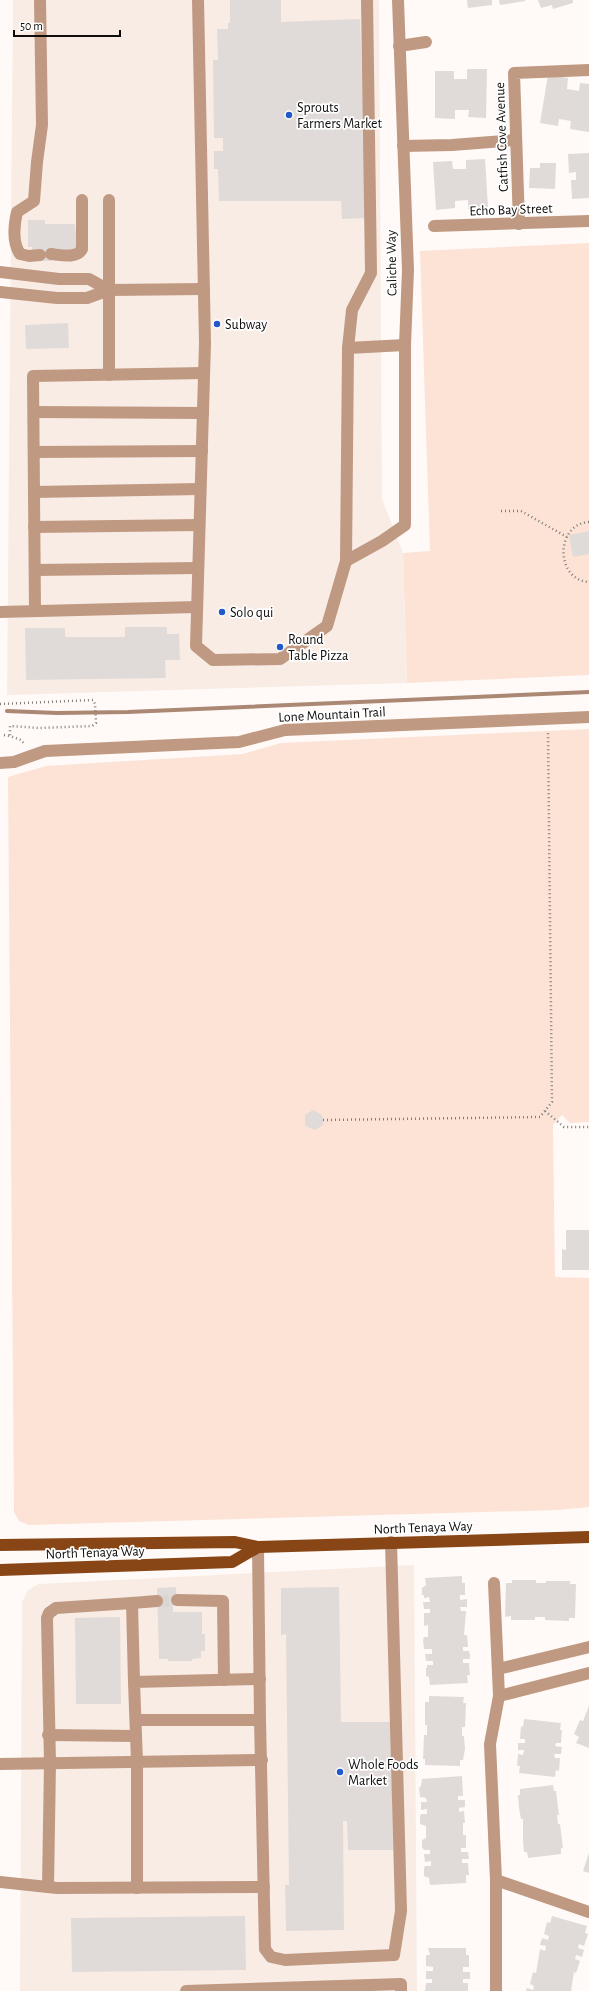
<svg xmlns="http://www.w3.org/2000/svg" width="589" height="1991" viewBox="0 0 589 1991" font-family="'Alegreya Sans',sans-serif">
<rect width="100%" height="100%" fill="#fffaf7"/>
<g fill="#f9ece5">
<polygon points="13,0 379,0 382,499 403,553 407,683 7,695"/>
<polygon points="414,1565 417,1991 20,1991 22,1602 28,1590 39,1584"/>
</g>
<g fill="#fce3d5">
<polygon points="589,243 589,675 407,683 403,553 430,551 420,251"/>
<polygon points="589,729 589,1122 570,1123 562,1115 553,1125 555,1277 589,1278 589,1507 558,1510 29,1525 19,1521 14,1512 8,777 46,766 243,754 281,743"/>
</g>
<g fill="none" stroke-linecap="round" stroke-linejoin="round">
<polyline stroke="#aa8874" stroke-width="4" points="7,711 57,713 128,712 589,692"/>
</g>
<g fill="#e0dbd8">
<polygon points="230,0 281,0 281,22 360,19 367,218 342,219 341,201 219,201 218,169 214,169 214,151 223,151 223,138 214,138 213,60 218,60 217,29 228,29 228,23 230,23"/>
<polygon points="467,0 492,0 492,5 468,8"/>
<polygon points="499,0 525,0 525,1 500,5"/>
<polygon points="538,0 573,0 573,3 553,9 552,5 541,8"/>
<polygon points="467,69 487,69 486,118 468,117 469,110 455,110 455,119 435,118 435,71 454,71 454,79 467,79"/>
<polygon points="548,75 568,78 567,89 579,91 580,83 589,84 589,132 570,129 571,121 559,119 558,126 540,123"/>
<polygon points="589,153 589,198 572,199 571,180 576,180 576,172 569,173 568,154"/>
<polygon points="485,159 488,207 468,209 468,200 455,201 455,208 436,210 433,162 452,161 453,169 466,169 466,160"/>
<polygon points="540,163 556,163 555,189 529,188 530,168 540,168"/>
<polygon points="28,220 45,220 45,224 75,224 77,250 51,251 51,261 40,261 40,251 32,251 32,247 28,247"/>
<polygon points="68,323 69,348 26,349 25,325"/>
<polygon points="589,531 589,554 573,557 569,535"/>
<polygon points="125,627 167,627 167,634 179,634 180,660 165,660 166,678 26,680 25,628 65,628 65,637 125,637"/>
<polygon points="313,1110 322,1115 323,1120 323,1125 315,1130 305,1126 305,1115"/>
<polygon points="566,1230 589,1230 589,1270 562,1270 562,1249 566,1250"/>
<polygon points="462,1576 462,1583 465,1583 465,1595 460,1595 460,1600 467,1599 467,1607 460,1607 461,1611 466,1611 464,1635 467,1635 468,1647 463,1647 463,1651 469,1651 470,1655 470,1659 463,1659 463,1663 469,1663 470,1675 467,1675 468,1683 430,1685 429,1677 426,1676 426,1668 427,1668 427,1665 433,1665 433,1661 426,1661 425,1654 432,1654 432,1649 424,1649 423,1640 424,1637 428,1637 428,1625 424,1626 424,1613 430,1613 430,1609 424,1609 423,1602 430,1602 429,1597 424,1598 424,1595 422,1595 422,1588 426,1585 425,1578"/>
<polygon points="512,1580 536,1580 536,1583 546,1583 546,1581 570,1581 570,1584 576,1584 575,1618 569,1618 569,1621 545,1620 545,1617 535,1617 535,1620 511,1620 511,1616 505,1617 506,1583 512,1583"/>
<polygon points="176,1587 177,1605 173,1605 173,1612 202,1612 202,1634 205,1634 205,1651 201,1651 201,1658 192,1659 192,1661 168,1661 168,1659 159,1659 157,1588"/>
<polygon points="339,1587 341,1722 391,1722 393,1850 348,1850 347,1821 343,1821 344,1930 286,1931 285,1885 289,1885 286,1634 281,1635 281,1588"/>
<polygon points="120,1617 121,1704 76,1704 75,1618"/>
<polygon points="429,1696 464,1697 463,1703 466,1703 465,1727 462,1727 462,1736 464,1736 465,1749 463,1760 460,1760 460,1766 425,1765 425,1759 423,1759 424,1735 427,1735 427,1725 425,1725 425,1702 429,1702"/>
<polygon points="589,1706 589,1748 576,1743 579,1737 574,1734 580,1720 583,1721"/>
<polygon points="524,1719 561,1723 560,1730 562,1730 561,1743 556,1743 555,1746 562,1747 561,1754 554,1754 555,1758 560,1758 559,1771 556,1770 555,1777 519,1773 520,1766 517,1766 518,1754 523,1755 524,1750 518,1750 518,1743 525,1743 525,1739 520,1739 521,1726 523,1727"/>
<polygon points="462,1776 463,1796 458,1796 458,1800 465,1800 465,1807 459,1808 459,1812 464,1811 465,1823 463,1823 463,1835 466,1835 466,1848 461,1848 461,1852 468,1852 469,1859 462,1859 462,1863 468,1863 469,1875 466,1875 466,1883 430,1885 429,1878 424,1876 424,1868 425,1866 431,1866 431,1861 425,1862 424,1854 430,1854 430,1850 424,1850 422,1847 422,1840 426,1838 426,1826 420,1824 420,1816 421,1814 427,1814 427,1809 421,1810 421,1802 427,1802 426,1798 420,1797 419,1788 421,1786 422,1779"/>
<polygon points="553,1785 554,1791 556,1791 559,1815 557,1815 558,1824 560,1824 563,1848 561,1848 561,1854 528,1858 527,1852 524,1852 523,1841 523,1819 521,1819 519,1808 518,1795 520,1795 520,1789"/>
<polygon points="589,1853 589,1873 583,1871"/>
<polygon points="245,1916 246,1970 72,1972 71,1918"/>
<polygon points="552,1916 587,1926 585,1933 588,1934 584,1946 579,1944 578,1948 584,1950 582,1957 576,1955 575,1959 580,1961 576,1973 574,1972 571,1991 526,1991 527,1988 533,1990 534,1986 530,1984 533,1972 536,1973 540,1949 545,1951 546,1946 540,1945 542,1938 548,1940 549,1936 544,1934 547,1922 550,1923"/>
<polygon points="428,1948 466,1948 466,1955 469,1955 469,1967 463,1967 463,1972 470,1972 470,1979 463,1979 463,1983 468,1983 468,1991 425,1991 426,1983 432,1983 432,1979 426,1979 426,1971 433,1971 433,1967 426,1966 426,1955 430,1955"/>
</g>
<g fill="none" stroke-linecap="round" stroke-linejoin="round">
<polyline stroke="#dbd6d4" stroke-width="12" stroke-dasharray="12 6" stroke-linecap="butt" points="157,1601 177,1600"/>
<g stroke="#7f7c7a" stroke-width="2.5" stroke-dasharray="1 3" stroke-linecap="butt">
<polyline points="501,511 521,511 567,537"/>
<path d="M 589,522 C 555,524 555,580 589,582"/>
<polyline points="0,704 93,700 95,704 96,723 92,726 39,728 10,726 10,736 21,740 25,745"/>
<polyline points="4,735 10,736"/>
<polyline points="545,1111 564,1127 589,1127"/>
<polyline points="323,1120 540,1117 552,1102 548,731"/>
</g>
<g stroke="#c09982" stroke-width="12">
<path d="M 40,0 L 42,125 L 37,162 L 34,201 L 17,212 C 14,225 12,242 20,254 L 29,256 L 40,255"/>
<polyline points="198,0 205,343 196,646 213,660 280,659 327,626 346,561 348,348 352,310 371,273 367,0"/>
<polyline points="399,46 426,42"/>
<polyline points="403,146 452,145 515,140"/>
<polyline points="109,200 109,375"/>
<polyline points="519,224 514,73 589,70"/>
<polyline points="434,226 589,221"/>
<path d="M 51,254 C 61,255 77,259 82,249 L 82,200"/>
<polyline points="0,272 59,279 89,279 109,290"/>
<polyline points="0,292 57,298 87,298 109,290 204,289"/>
<polyline points="348,348 405,345"/>
<polyline points="34,412 203,413"/>
<polyline points="34,452 202,451"/>
<polyline points="34,492 200,489"/>
<polyline points="34,527 199,525"/>
<polyline points="346,561 382,541 405,525 405,345 408,270 398,0"/>
<polyline points="35,570 198,568"/>
<polyline points="35,611 33,376 204,373"/>
<polyline points="0,612 197,607"/>
<polyline points="0,763 14,762 45,751 239,742 285,730 589,717"/>
<polyline points="258,1547 260,1720 265,1949 271,1957 285,1960 394,1955 401,1911 391,1542"/>
<polyline points="494,1583 499,1696"/>
<polyline points="177,1600 223,1601 224,1680"/>
<polyline points="132,1603 157,1601"/>
<polyline points="498,1669 589,1647"/>
<polyline points="589,1673 499,1696 490,1744 496,1880 589,1912"/>
<polyline points="136,1720 260,1720"/>
<polyline points="48,1735 136,1736"/>
<polyline points="0,1764 262,1760"/>
<polyline points="496,1880 496,1991"/>
<polyline points="0,1882 57,1888 264,1887"/>
<polyline points="48,1887 50,1763 47,1618 49,1613 56,1608 132,1603 134,1682"/>
<polyline points="137,1888 137,1762 134,1682 260,1679"/>
<polyline points="186,1991 401,1984 401,1991"/>
</g>
<g stroke="#884616" stroke-width="12">
<polyline points="0,1545 235,1542 258,1547 589,1537"/>
<polyline points="0,1570 232,1562 258,1547"/>
</g>
</g>
<g fill="#235ac7" stroke="#fff" stroke-width="1.5">
<circle cx="289" cy="115" r="4"/>
<circle cx="217" cy="324" r="4"/>
<circle cx="222" cy="612" r="4"/>
<circle cx="280" cy="647" r="4"/>
<circle cx="340" cy="1772" r="4"/>
</g>
<g text-anchor="middle" stroke-width="3.5" stroke-linejoin="round" paint-order="stroke">
<g font-size="14" fill="#0f0d0c" stroke="#fff" text-anchor="start">
<text x="297" y="112">Sprouts<tspan x="297" dy="16">Farmers Market</tspan></text>
<text x="225" y="329">Subway</text>
<text x="230" y="617">Solo qui</text>
<text x="288" y="644">Round<tspan x="288" dy="16">Table Pizza</tspan></text>
<text x="348" y="1769">Whole Foods<tspan x="348" dy="16">Market</tspan></text>
</g>
<g font-size="14" fill="#0f0d0c" stroke="#fff">
<text transform="translate(501 137) rotate(-92)" y="5">Catfish Cove Avenue</text>
<text transform="translate(511 209) rotate(-2)" y="5">Echo Bay Street</text>
<text transform="translate(391 263) rotate(-91)" y="5">Caliche Way</text>
<text transform="translate(332 714) rotate(-3)" y="5">Lone Mountain Trail</text>
<text transform="translate(423 1527) rotate(-2)" y="5">North Tenaya Way</text>
<text transform="translate(95 1552) rotate(-2)" y="5">North Tenaya Way</text>
</g>
</g>
<path d="M14 30v6h106v-6" fill="none" stroke="#0f0d0c" stroke-width="2"/>
<text x="20" y="30" font-size="12" fill="#0f0d0c" stroke="#ffffff" stroke-width="3" paint-order="stroke">50 m</text>
</svg>
